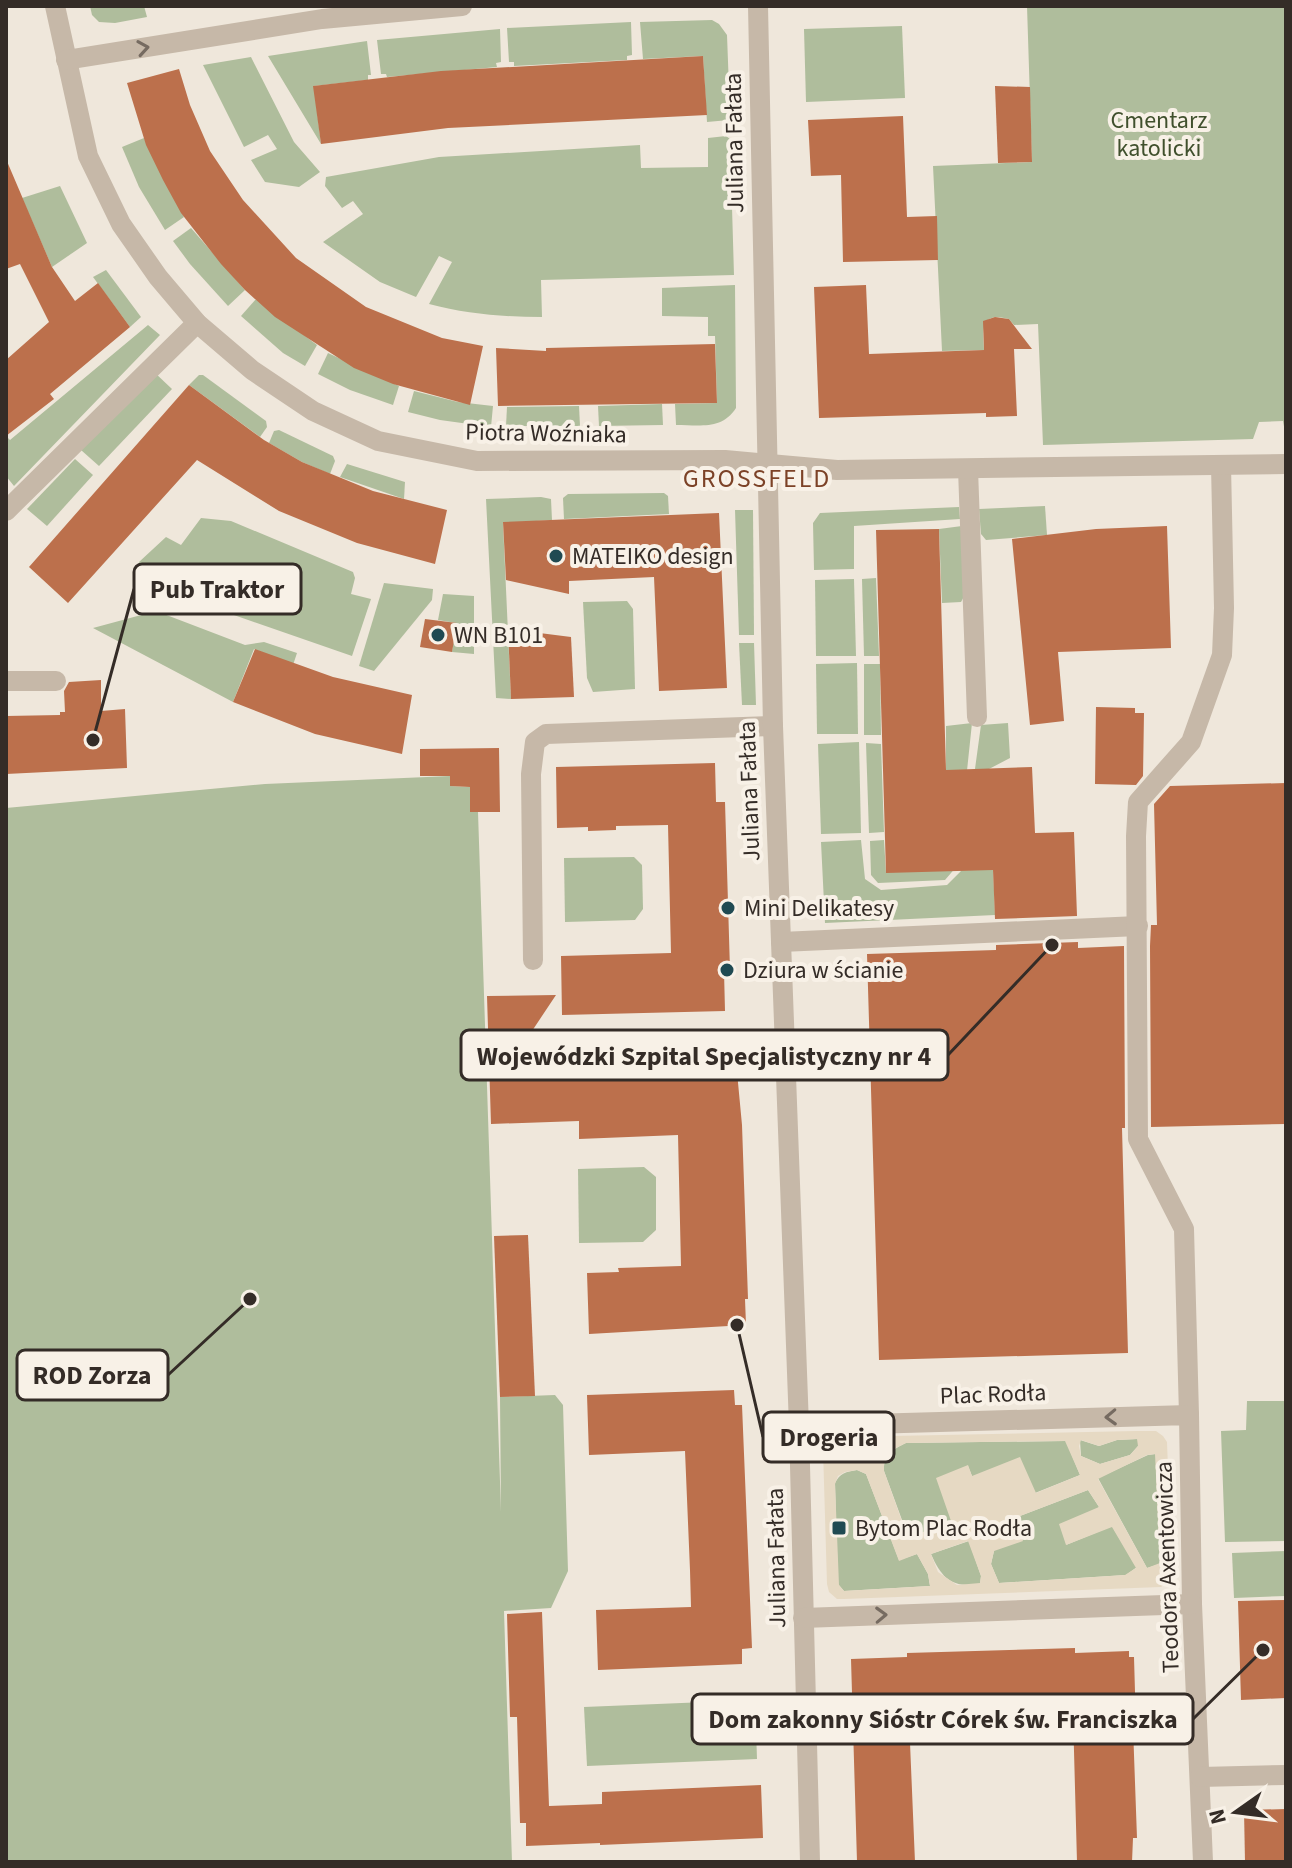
<svg xmlns="http://www.w3.org/2000/svg" width="1292" height="1868" viewBox="0 0 1292 1868" font-family="'Source Sans 3',sans-serif">
<rect width="100%" height="100%" fill="#efe7db"/>
<g fill="#afbd9c">
<polygon points="90,6 144,6 147,17 115,23 99,22 92,15"/>
<path d="M 1027,6 L 1286,6 L 1286,438 L 1283,421 L 1259,422 L 1253,439 L 1043,445 L 1038,324 L 1014,325 L 1009,319 C 980,312 983,328 984,350 L 942,351 L 933,166 L 1032,162 Z"/>
<polygon points="712,20 719,24 727,35 730,115 729,120 707,122 703,56 643,59 640,22"/>
<polygon points="631,22 632,55 627,56 627,60 514,66 514,62 509,62 507,28"/>
<polygon points="902,26 905,98 806,102 804,29"/>
<polygon points="500,29 501,62 496,63 497,67 387,77 386,74 381,74 377,40"/>
<polygon points="367,41 371,75 368,75 368,80 314,86 321,144 268,56"/>
<polygon points="251,57 294,142 320,172 299,187 265,182 251,160 277,149 268,135 244,147 203,65"/>
<path d="M 726,136 L 730,139 L 734,275 L 541,280 L 542,317 C 503,317 467,314 429,304 L 452,262 L 439,256 L 416,297 L 380,282 L 323,242 L 363,214 L 353,201 L 342,208 L 325,186 L 326,177 L 439,157 L 640,145 L 641,168 L 708,167 L 708,138 Z"/>
<polygon points="144,138 184,217 165,230 139,187 122,147"/>
<polygon points="60,186 87,243 52,267 22,198"/>
<polygon points="191,228 245,290 228,306 190,264 173,241"/>
<polygon points="106,270 141,317 130,327 93,277"/>
<path d="M 735,285 L 736,408 C 722,430 700,425 676,425 L 675,404 L 717,403 L 715,336 L 708,336 L 708,317 L 662,316 L 662,288 Z"/>
<polygon points="256,299 317,345 305,366 283,353 241,316"/>
<polygon points="148,325 160,335 14,486 6,476 6,436 10,440"/>
<polygon points="328,353 399,386 393,405 350,390 318,374"/>
<polygon points="154,372 172,389 99,466 81,450"/>
<polygon points="199,375 203,375 266,421 267,427 260,437 189,385"/>
<polygon points="414,391 458,402 493,406 491,427 440,420 408,412"/>
<polygon points="662,404 663,425 599,426 598,406"/>
<polygon points="579,406 580,426 506,426 507,407"/>
<polygon points="279,430 333,456 335,461 330,474 302,462 269,443 274,431"/>
<polygon points="75,459 93,475 47,526 27,509"/>
<polygon points="347,464 405,482 404,499 340,477"/>
<polygon points="664,493 668,496 669,514 564,519 563,498 568,494"/>
<polygon points="541,497 551,499 552,520 503,523 511,699 496,698 486,499"/>
<polygon points="1045,506 1047,535 986,540 981,534 979,509"/>
<polygon points="959,507 960,519 854,526 854,569 814,570 813,523 820,513"/>
<polygon points="735,510 753,510 754,635 739,635"/>
<polygon points="201,518 231,521 353,572 355,578 351,594 371,599 352,656 211,607 150,589 140,576 139,562 166,537 181,545"/>
<polygon points="962,526 967,591 961,602 942,603 939,529"/>
<polygon points="876,578 879,656 864,656 862,579"/>
<polygon points="854,579 856,656 816,656 815,580"/>
<polygon points="384,583 433,589 432,600 374,671 359,666"/>
<polygon points="443,594 474,596 474,654 452,652 456,623 438,620"/>
<polygon points="627,601 633,609 635,689 593,692 587,678 583,602"/>
<polygon points="156,611 245,645 264,642 297,653 293,665 254,649 233,702 93,628"/>
<polygon points="739,643 754,643 756,705 742,705"/>
<polygon points="857,663 858,734 817,734 816,664"/>
<polygon points="864,664 880,664 881,735 864,735"/>
<polygon points="972,723 957,866 945,880 878,883 871,875 870,841 884,840 886,873 946,785 946,726"/>
<polygon points="1008,723 1010,758 989,769 995,915 825,923 821,842 861,840 865,879 881,890 947,885 961,871 981,725"/>
<polygon points="859,742 861,833 821,834 818,744"/>
<polygon points="866,743 881,744 884,832 869,833"/>
<polygon points="450,776 450,786 470,787 478,812 501,1512 500,1397 555,1395 563,1405 568,1571 551,1608 504,1611 512,1862 6,1862 6,808 265,784"/>
<polygon points="634,857 642,865 643,909 635,920 565,922 564,858"/>
<polygon points="644,1167 656,1177 656,1230 643,1242 579,1243 578,1169"/>
<polygon points="1247,1401 1286,1401 1286,1541 1225,1542 1221,1431 1246,1430"/>
<polygon points="1138,1439 1138,1446 1130,1455 1100,1464 1081,1456 1080,1440 1099,1446 1117,1440"/>
<path d="M 1066,1441 L 1080,1475 L 1035,1493 L 972,1476 L 968,1466 L 951,1521 L 909,1539 L 884,1471 C 883,1456 893,1449 906,1443 Z"/>
<polygon points="1156,1454 1160,1564 1147,1568 1098,1478 1148,1455"/>
<path d="M 857,1470 L 866,1474 L 899,1560 L 917,1554 L 928,1574 L 930,1586 L 844,1591 L 838,1584 L 835,1483 C 840,1473 846,1472 857,1470 Z"/>
<polygon points="1088,1490 1099,1507 1066,1545 1112,1526 1137,1567 1126,1575 999,1583 991,1564 994,1551 1015,1518"/>
<path d="M 969,1541 L 981,1576 L 980,1584 C 952,1588 942,1579 931,1554 Z"/>
<polygon points="1286,1551 1286,1596 1234,1598 1232,1553"/>
<polygon points="755,1700 757,1759 587,1766 584,1707"/>
</g>
<path fill="#e6d9c3" fill-rule="evenodd" d="M 1136,1431 L 1156,1431 L 1163,1436 L 1167,1442 L 1172,1571 L 1167,1582 L 1161,1587 L 844,1599 L 837,1599 L 829,1592 L 827,1584 L 823,1449 L 827,1440 L 841,1437 ZM 1137,1439 L 1138,1446 L 1130,1455 L 1100,1464 L 1081,1456 L 1079,1446 L 1081,1440 L 1099,1446 L 1117,1440 ZM 1065,1441 L 1080,1475 L 1036,1493 L 1020,1457 L 972,1476 L 968,1465 L 936,1478 L 951,1521 L 908,1538 L 884,1471 L 884,1463 L 892,1450 L 906,1443 ZM 1155,1454 L 1160,1563 L 1147,1568 L 1098,1479 L 1147,1455 ZM 857,1470 L 866,1474 L 899,1561 L 917,1554 L 928,1574 L 930,1586 L 844,1591 L 839,1585 L 835,1484 L 838,1476 L 845,1472 ZM 1088,1490 L 1099,1507 L 1059,1524 L 1066,1545 L 1112,1527 L 1136,1568 L 1125,1575 L 999,1583 L 991,1564 L 994,1551 L 1023,1541 L 1015,1518 ZM 968,1541 L 981,1576 L 980,1583 L 957,1585 L 938,1572 L 931,1554 Z"/>
<g fill="#bc704c">
<polygon points="703,56 707,115 448,128 321,144 313,86 441,71"/>
<polygon points="179,69 190,105 210,151 243,200 296,258 366,307 442,338 483,346 470,405 393,384 354,368 275,317 245,290 221,264 181,213 163,180 146,145 127,83"/>
<polygon points="995,86 1030,87 1032,162 998,163"/>
<polygon points="903,116 907,217 937,216 938,260 843,262 841,175 811,176 808,120"/>
<polygon points="6,159 52,267 75,301 98,283 130,327 50,394 54,399 6,436 6,360 49,322 20,264 6,269"/>
<polygon points="866,285 869,354 984,350 983,321 995,317 1009,319 1032,349 1014,349 1017,416 986,417 986,413 819,418 814,287"/>
<polygon points="715,344 717,403 498,406 496,348 546,351 546,348"/>
<polygon points="189,385 264,440 302,462 373,491 447,510 435,564 357,543 279,511 197,460 68,603 29,567"/>
<polygon points="719,513 727,688 659,691 654,577 569,581 569,594 506,580 503,522"/>
<polygon points="1167,526 1171,648 1058,652 1064,721 1030,725 1012,539 1096,529"/>
<polygon points="939,529 946,770 1032,767 1035,833 1074,832 1077,916 995,919 993,870 886,873 876,530"/>
<polygon points="425,619 457,623 452,652 420,647"/>
<polygon points="508,629 571,637 574,697 511,699"/>
<polygon points="255,649 333,677 412,695 402,754 315,734 233,702"/>
<polygon points="101,680 101,711 125,709 127,768 6,774 6,716 60,715 60,712 65,712 64,691 69,682"/>
<polygon points="1096,707 1135,708 1135,713 1144,713 1143,776 1136,785 1095,784"/>
<polygon points="499,748 500,812 470,812 470,787 450,786 450,776 420,776 420,749"/>
<polygon points="715,763 716,802 725,802 730,970 724,971 725,1011 562,1015 561,956 671,953 668,825 616,826 616,830 588,831 588,827 557,828 556,767"/>
<polygon points="1286,783 1286,1124 1151,1127 1150,946 1151,925 1157,925 1154,804 1170,786"/>
<polygon points="1078,942 1078,948 1124,946 1125,1128 1122,1128 1128,1353 879,1360 867,954 996,950 996,945"/>
<polygon points="556,995 530,1034 530,1079 737,1072 742,1125 748,1299 745,1299 746,1325 589,1334 587,1273 619,1272 618,1268 681,1266 678,1135 579,1139 579,1121 491,1124 487,996"/>
<polygon points="528,1235 535,1396 500,1397 494,1236"/>
<polygon points="734,1390 735,1405 742,1405 752,1648 742,1649 742,1664 598,1670 596,1610 691,1607 690,1570 685,1451 589,1455 587,1395"/>
<polygon points="1286,1600 1286,1698 1241,1700 1238,1601"/>
<polygon points="542,1612 549,1806 602,1804 602,1792 761,1785 763,1838 600,1845 600,1843 526,1846 526,1823 520,1823 517,1717 510,1717 507,1614"/>
<polygon points="1075,1648 1075,1653 1129,1651 1129,1657 1134,1657 1136,1727 1133,1727 1137,1838 1133,1838 1132,1862 1077,1862 1073,1714 909,1719 915,1862 857,1862 851,1659 907,1657 907,1653"/>
<polygon points="1286,1809 1286,1862 1245,1862 1244,1810"/>
</g>
<g fill="none" stroke-linecap="round" stroke-linejoin="round">
<g stroke="#c6b8a8" stroke-width="20">
<polyline points="968,469 977,717"/>
<polyline points="6,511 197,323"/>
<polyline points="6,681 56,681"/>
<polyline points="781,942 1138,926"/>
<polyline points="533,960 531,774 535,742 546,734 773,726"/>
<polyline points="1189,1415 1184,1229 1138,1139 1136,836 1138,802 1191,742 1222,655 1224,608 1221,465"/>
</g>
<g stroke="#c6b8a8" stroke-width="20">
<polyline points="55,6 88,156 121,224 158,277 197,323 252,370 313,411 378,441 477,461 725,460 837,470 1286,464"/>
<polyline points="758,6 773,726 799,1426 810,1862"/>
<polyline points="66,60 322,19 462,6"/>
<polyline points="799,1426 1189,1415 1192,1604 1203,1862"/>
<polyline points="803,1618 1192,1604"/>
<polyline points="1200,1777 1286,1775"/>
</g>
</g>
<defs><path id="oneway-chevron" d="M-2-3.5L2.5 0L-2 3.5" fill="none" stroke-width="1.6" stroke-linecap="round" stroke-linejoin="round" transform="scale(2)"/></defs>
<g stroke="#766b61">
<use href="#oneway-chevron" transform="translate(143 48) rotate(-9)"/>
<use href="#oneway-chevron" transform="translate(1111 1417) rotate(178)"/>
<use href="#oneway-chevron" transform="translate(881 1615) rotate(-2)"/>
</g>
<g fill="#204a52" stroke="#f8f1e7" stroke-width="3">
<circle cx="556" cy="556" r="8"/>
<circle cx="438" cy="635" r="8"/>
<circle cx="728" cy="908" r="8"/>
<circle cx="727" cy="970" r="8"/>
<rect x="831" y="1520" width="16" height="16" rx="4"/>
</g>
<g text-anchor="middle" stroke-width="8" stroke-linejoin="round" paint-order="stroke">
<g font-size="24" fill="#40502d" stroke="#f8f1e7">
<text x="1159" y="128">Cmentarz<tspan x="1159" dy="28">katolicki</tspan></text>
</g>
<g font-size="24" fill="#342c27" stroke="#f8f1e7">
<text transform="translate(734 143) rotate(-91)" y="8">Juliana Fałata</text>
<text transform="translate(546 433) rotate(1)" y="8">Piotra Woźniaka</text>
<text transform="translate(749 791) rotate(-92)" y="8">Juliana Fałata</text>
<text transform="translate(993 1394) rotate(-2)" y="8">Plac Rodła</text>
<text transform="translate(776 1558) rotate(-91)" y="8">Juliana Fałata</text>
<text transform="translate(1167 1567) rotate(-92)" y="8">Teodora Axentowicza</text>
</g>
<g font-size="24" fill="#342c27" stroke="#f8f1e7" text-anchor="start">
<text x="572" y="564">MATEIKO design</text>
<text x="454" y="643">WN B101</text>
<text x="744" y="916">Mini Delikatesy</text>
<text x="743" y="978">Dziura w ścianie</text>
<text x="855" y="1536">Bytom Plac Rodła</text>
</g>
<g font-size="26" letter-spacing="2" fill="#7c4227" stroke="#f8f1e7">
<text x="757" y="487">GROSSFELD</text>
</g>
</g>
<path fill="none" stroke="#342c27" stroke-width="3" d="M93 740L134 589M1052 945L948 1055M250 1299L168 1375M737 1325L763 1437M1263 1650L1193 1719"/>
<g fill="#342c27" stroke="#f8f1e7" stroke-width="3">
<circle cx="93" cy="740" r="8"/>
<circle cx="1052" cy="945" r="8"/>
<circle cx="250" cy="1299" r="8"/>
<circle cx="737" cy="1325" r="8"/>
<circle cx="1263" cy="1650" r="8"/>
</g>
<g fill="#f8f1e7" stroke="#342c27" stroke-width="3">
<rect x="134" y="564" width="167" height="50" rx="8"/>
<rect x="461" y="1030" width="487" height="50" rx="8"/>
<rect x="17" y="1350" width="151" height="50" rx="8"/>
<rect x="763" y="1412" width="131" height="50" rx="8"/>
<rect x="692" y="1694" width="501" height="50" rx="8"/>
</g>
<g font-size="26" text-anchor="middle" font-weight="bold" fill="#342c27">
<text x="217" y="598">Pub Traktor</text>
<text x="704" y="1065">Wojewódzki Szpital Specjalistyczny nr 4</text>
<text x="92" y="1384">ROD Zorza</text>
<text x="829" y="1446">Drogeria</text>
<text x="943" y="1728">Dom zakonny Sióstr Córek św. Franciszka</text>
</g>
<rect width="1292" height="1868" fill="none" stroke="#342c27" stroke-width="16"/>
<g transform="translate(1236 1812) rotate(256)" stroke="#f8f1e7" stroke-width="6" paint-order="stroke">
<path d="M0-6L14 30L0 20L-14 30Z" fill="#342c27"/>
<text y="-12" font-size="22" font-weight="bold" text-anchor="middle" fill="#342c27">N</text>
</g>
</svg>
